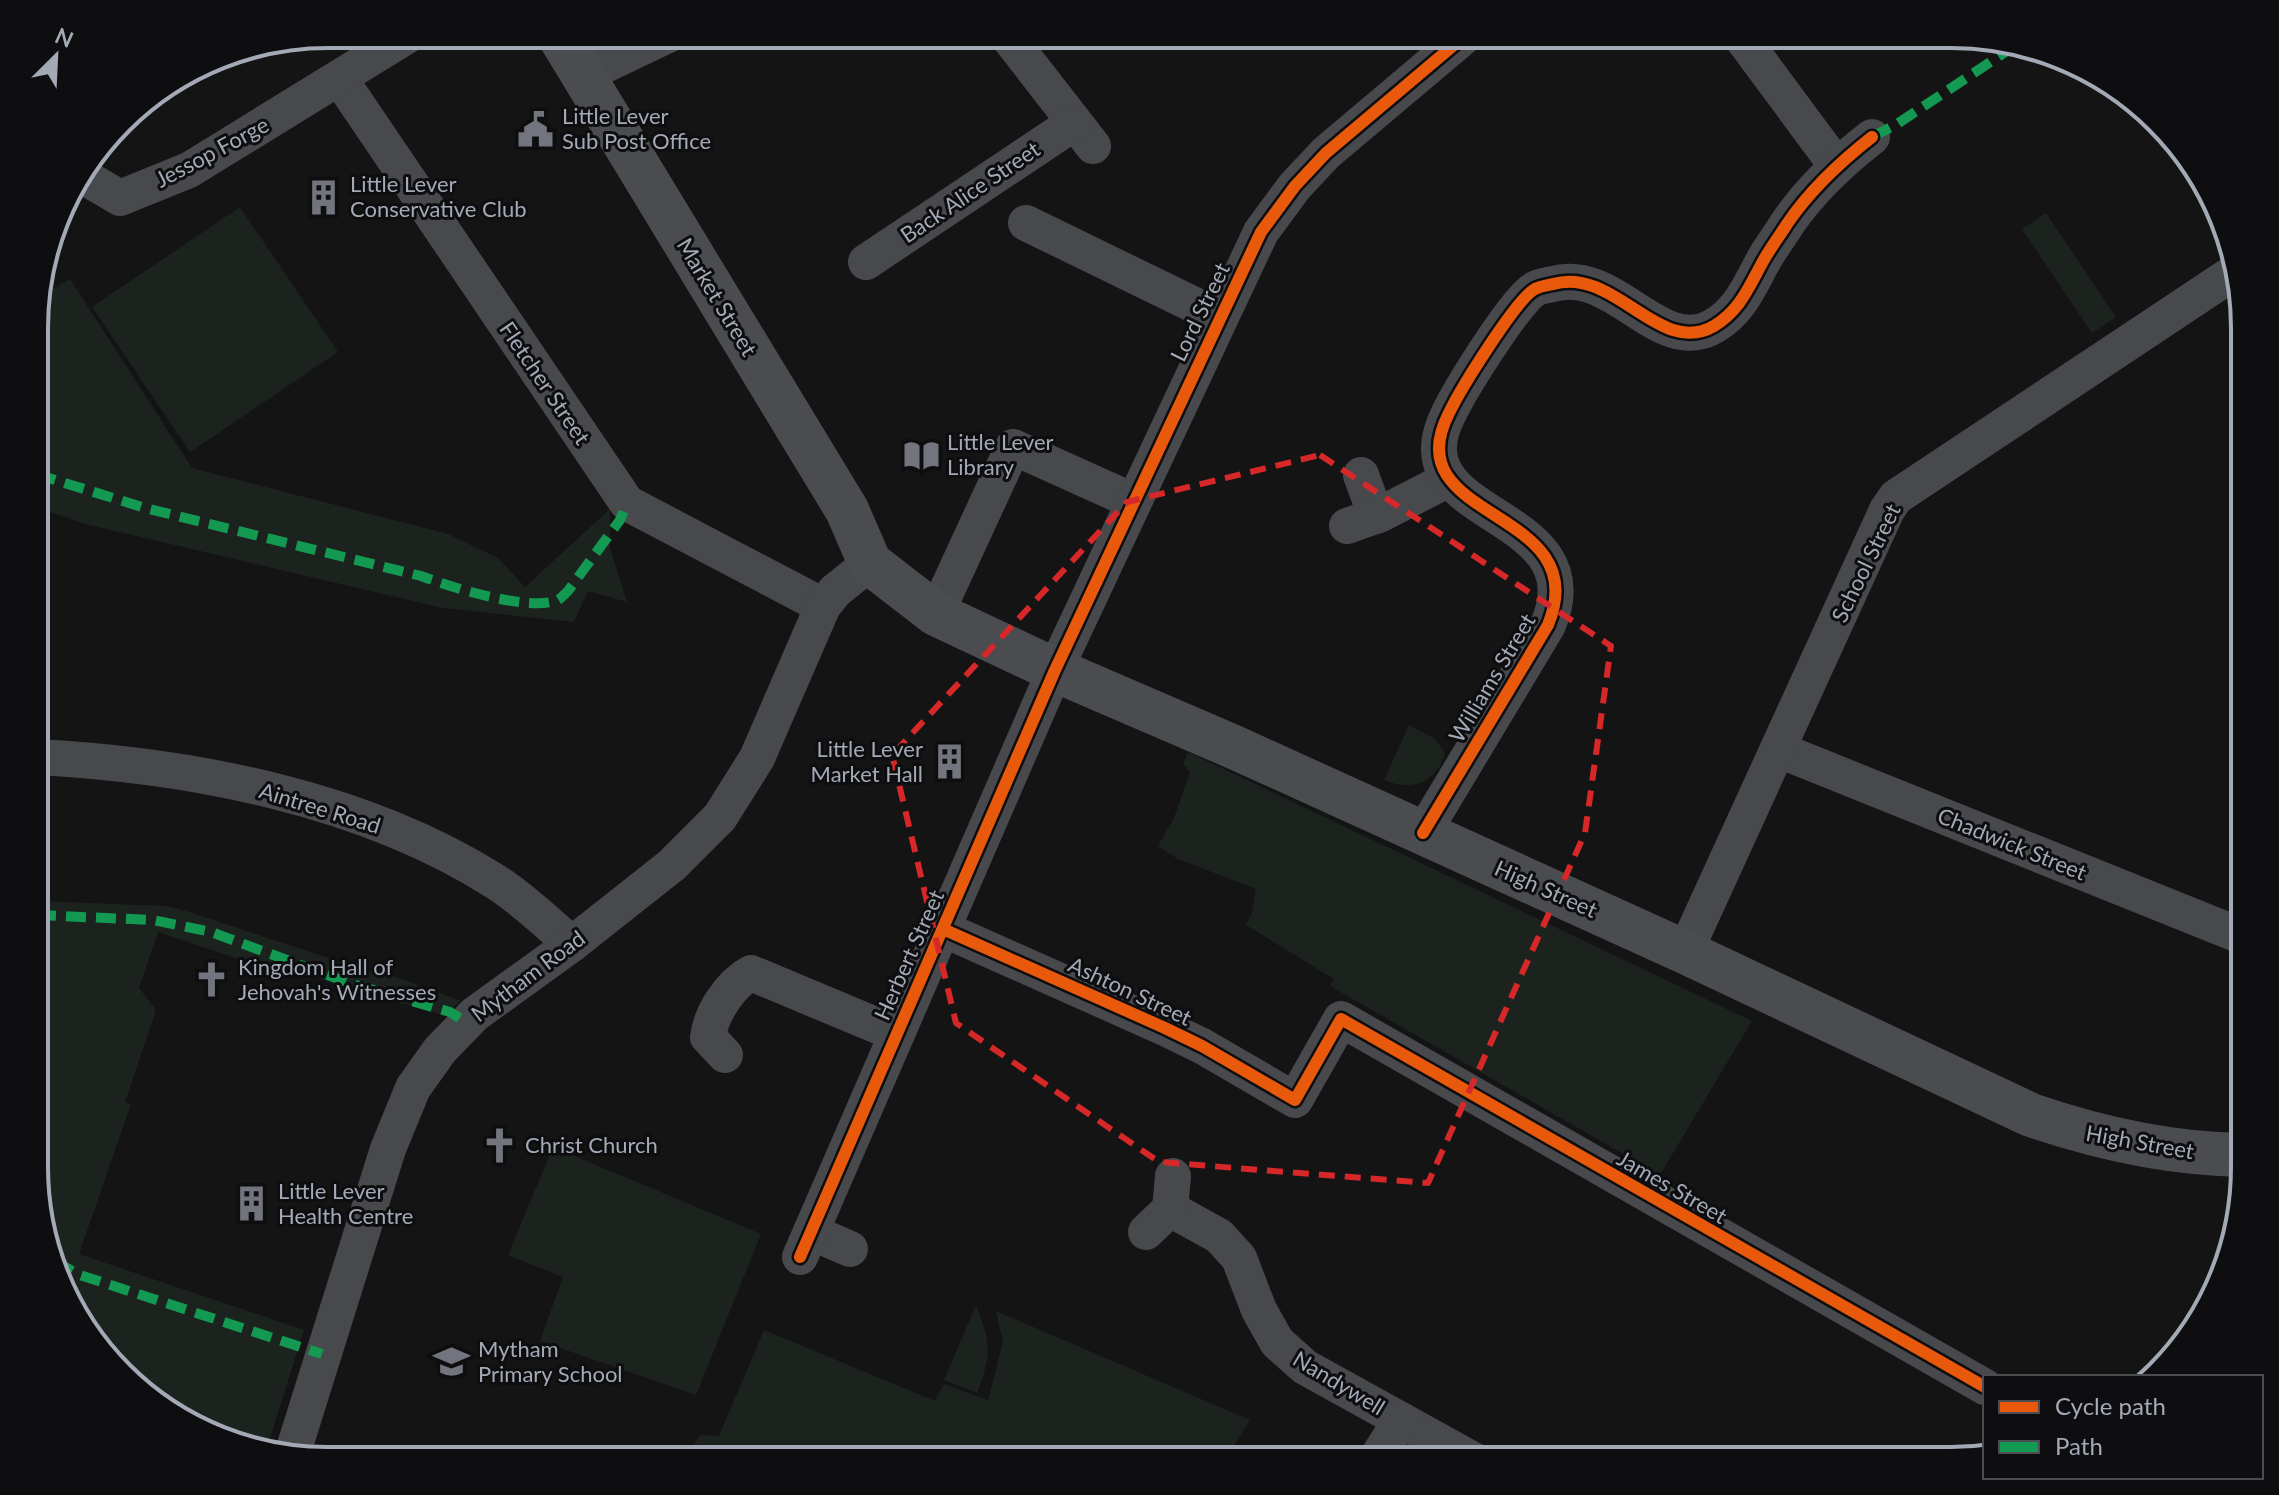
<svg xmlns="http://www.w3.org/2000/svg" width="2279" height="1495" viewBox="0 0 2279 1495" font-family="Lato,sans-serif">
<rect width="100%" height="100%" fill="#141414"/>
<g fill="#1c231e">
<polygon points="240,207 338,352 190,452 92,307"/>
<polygon points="2046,213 2116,317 2092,333 2022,229"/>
<polygon points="70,279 192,468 448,534 498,558 525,587 610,509 610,548 627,602 588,591 574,622 443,608 85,524 36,507 36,298"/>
<path d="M 1409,725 L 1435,739 L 1445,753 C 1437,783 1411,792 1384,780 Z"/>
<polygon points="1188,752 1752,1021 1660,1175 1330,986 1334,979 1246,925 1252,913 1256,889 1178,859 1158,846 1174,818 1190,772 1183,764"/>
<polygon points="36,901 167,906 186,911 371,972 397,977 461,1001 443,1015 275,965 272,970 158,932 139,988 156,1010 125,1102 131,1104 79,1254 304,1330 266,1451 234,1446 164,1411 74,1314 36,1205"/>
<polygon points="553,1147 761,1234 696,1395 540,1341 563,1277 508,1255"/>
<path d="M 976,1305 C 991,1344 992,1353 977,1393 L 944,1380 Z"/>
<polygon points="996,1311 1250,1420 1224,1461 688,1461 695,1443 701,1435 719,1436 764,1330 935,1401 944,1384 988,1400 1003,1342"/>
</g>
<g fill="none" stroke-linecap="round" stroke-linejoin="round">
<g stroke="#48494d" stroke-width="36">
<polyline points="1006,34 1093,146"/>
<polyline points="1739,34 1836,165"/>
<polyline points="582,76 670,34"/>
<polyline points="340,79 627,503 823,606"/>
<polyline points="81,175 120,198 189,170 410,34"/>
<polyline points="1026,223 1219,317"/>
<polyline points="866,262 1074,123"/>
<polyline points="1361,475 1376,516"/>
<polyline points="1347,526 1381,514 1449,479"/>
<polyline points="936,614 1013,447 1133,501"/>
<polyline points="1779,750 2244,937"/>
<path d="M 36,757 C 191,765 364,798 496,882 C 523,899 548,924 572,944"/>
<path d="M 1423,833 L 1548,625 C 1597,506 1392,523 1449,413 C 1460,390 1516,299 1535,289 C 1540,286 1548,285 1553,284 C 1615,266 1659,358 1714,326 C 1739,311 1748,289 1761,265 C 1768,251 1779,237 1787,224 C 1810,190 1840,162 1872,137"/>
<polyline points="943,929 1165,1028 1202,1046 1295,1100 1341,1019 1985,1387"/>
<polyline points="1685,952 1887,510 1896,497 2233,273"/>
<path d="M 725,1055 L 708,1037 C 711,1014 729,985 751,973 L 897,1034"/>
<polyline points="1170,1209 1219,1236 1239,1258 1259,1310 1277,1342 1305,1367 1475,1461"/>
<polyline points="811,1232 850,1249"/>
<polyline points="1146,1232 1170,1209 1173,1176"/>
<polyline points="800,1257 1055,670 1261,232 1295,186 1326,153 1467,34"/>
<polyline points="292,1455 388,1149 413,1088 440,1050 475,1014 572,944 672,865 720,817 757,758 823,606 835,591 870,563"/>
<polyline points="1375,1461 1401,1420"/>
</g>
<path stroke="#4a4c4f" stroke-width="44" d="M 558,34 L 847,510 L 870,563 L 936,614 L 1055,670 L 1236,748 L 1685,952 L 2031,1115 C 2101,1139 2170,1154 2244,1155"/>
<g stroke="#139951" stroke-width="10" stroke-dasharray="20 10" stroke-linecap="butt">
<polyline points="1872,137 1897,124 2016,45"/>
<path d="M 36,474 L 145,508 L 421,576 C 451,587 528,612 558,600 C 560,599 567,592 568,591 L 620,520 L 627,503"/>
<polyline points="36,915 153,920 211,932 352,984 450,1012 467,1023"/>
<polyline points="55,1261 77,1274 322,1354"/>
</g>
<defs>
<g id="cycleway">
<path d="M 1423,833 L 1548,625 C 1597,506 1392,523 1449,413 C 1460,390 1516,299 1535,289 C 1540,286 1548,285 1553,284 C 1615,266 1659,358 1714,326 C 1739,311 1748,289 1761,265 C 1768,251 1779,237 1787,224 C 1810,190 1840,162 1872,137"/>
<polyline points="943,929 1165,1028 1202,1046 1295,1100 1341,1019 1985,1387"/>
<polyline points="800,1257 1055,670 1261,232 1295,186 1326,153 1467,34"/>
</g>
</defs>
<use href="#cycleway" stroke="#0e0e10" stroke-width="17"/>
<use href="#cycleway" stroke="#e8590c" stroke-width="12"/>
</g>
<path fill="none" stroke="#d62828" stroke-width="6" stroke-dasharray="16 10" stroke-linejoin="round" d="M 1320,455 L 1611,646 L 1585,833 L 1428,1183 L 1159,1162 L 956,1023 L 892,755 L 1127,502 Z"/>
<defs>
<symbol id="civic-bare" viewBox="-9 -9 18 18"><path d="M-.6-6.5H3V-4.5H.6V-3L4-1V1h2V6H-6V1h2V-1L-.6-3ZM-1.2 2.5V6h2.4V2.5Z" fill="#72757d" stroke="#0e0e10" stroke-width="2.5" paint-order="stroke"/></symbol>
<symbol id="building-bare" viewBox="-9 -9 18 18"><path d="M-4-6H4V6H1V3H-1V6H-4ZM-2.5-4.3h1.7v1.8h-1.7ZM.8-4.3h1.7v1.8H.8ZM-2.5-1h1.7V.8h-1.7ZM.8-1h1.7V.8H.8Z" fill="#72757d" stroke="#0e0e10" stroke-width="2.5" paint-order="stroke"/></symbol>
<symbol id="library-bare" viewBox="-9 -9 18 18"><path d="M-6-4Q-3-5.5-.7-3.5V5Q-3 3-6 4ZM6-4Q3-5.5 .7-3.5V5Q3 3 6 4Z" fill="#72757d" stroke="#0e0e10" stroke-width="2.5" paint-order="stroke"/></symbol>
<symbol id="church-bare" viewBox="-9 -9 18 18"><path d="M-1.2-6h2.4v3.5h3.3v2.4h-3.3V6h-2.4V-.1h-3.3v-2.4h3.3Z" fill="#72757d" stroke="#0e0e10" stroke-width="2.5" paint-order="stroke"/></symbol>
<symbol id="school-bare" viewBox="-9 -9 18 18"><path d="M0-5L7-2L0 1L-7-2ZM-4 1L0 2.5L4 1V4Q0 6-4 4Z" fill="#72757d" stroke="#0e0e10" stroke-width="2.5" paint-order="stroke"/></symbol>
</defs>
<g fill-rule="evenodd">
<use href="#civic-bare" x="510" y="104" width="51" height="51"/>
<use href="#building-bare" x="298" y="172" width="51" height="51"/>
<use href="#library-bare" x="896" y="430" width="51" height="51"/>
<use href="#building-bare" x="924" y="736" width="51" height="51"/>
<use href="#church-bare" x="186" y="954" width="51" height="51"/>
<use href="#church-bare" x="474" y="1120" width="51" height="51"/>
<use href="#building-bare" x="226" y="1178" width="51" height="51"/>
<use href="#school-bare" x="426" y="1336" width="51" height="51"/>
</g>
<g text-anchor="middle" stroke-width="6" stroke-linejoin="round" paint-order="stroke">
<g font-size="22" fill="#a4a9b6" stroke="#0e0e10" text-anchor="start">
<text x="562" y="124">Little Lever<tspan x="562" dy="25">Sub Post Office</tspan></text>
<text x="350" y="192">Little Lever<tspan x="350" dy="25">Conservative Club</tspan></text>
<text x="947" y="450">Little Lever<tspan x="947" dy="25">Library</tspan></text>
<text x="923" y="757" text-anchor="end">Little Lever<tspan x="923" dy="25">Market Hall</tspan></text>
<text x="238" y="975">Kingdom Hall of<tspan x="238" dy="25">Jehovah's Witnesses</tspan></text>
<text x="525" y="1153">Christ Church</text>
<text x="278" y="1199">Little Lever<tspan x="278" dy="25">Health Centre</tspan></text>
<text x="478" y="1357">Mytham<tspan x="478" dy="25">Primary School</tspan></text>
</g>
<g font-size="22" fill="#a4a9b6" stroke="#0e0e10">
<text transform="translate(212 152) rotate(-28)" y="8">Jessop Forge</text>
<text transform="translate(970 192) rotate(-34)" y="8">Back Alice Street</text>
<text transform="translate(717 297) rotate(59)" y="8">Market Street</text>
<text transform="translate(1200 312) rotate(-64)" y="8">Lord Street</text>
<text transform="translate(545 383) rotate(56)" y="8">Fletcher Street</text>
<text transform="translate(1866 563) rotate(-64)" y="8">School Street</text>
<text transform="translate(1492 678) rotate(-59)" y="8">Williams Street</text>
<text transform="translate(320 808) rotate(17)" y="8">Aintree Road</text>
<text transform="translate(2012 844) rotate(22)" y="8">Chadwick Street</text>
<text transform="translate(1546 889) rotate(24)" y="8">High Street</text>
<text transform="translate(909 955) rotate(-66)" y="8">Herbert Street</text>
<text transform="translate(528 976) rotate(-37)" y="8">Mytham Road</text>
<text transform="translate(1130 991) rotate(25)" y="8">Ashton Street</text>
<text transform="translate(2140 1142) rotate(10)" y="8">High Street</text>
<text transform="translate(1672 1187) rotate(30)" y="8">James Street</text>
<text transform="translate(1339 1383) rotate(31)" y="8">Nandywell</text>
</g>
</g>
<path d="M0 0H2279V1495H0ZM328 48H1951A280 280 0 0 1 2231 328V1167A280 280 0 0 1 1951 1447H328A280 280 0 0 1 48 1167V328A280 280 0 0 1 328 48Z" fill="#0e0e10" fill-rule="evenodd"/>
<path fill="none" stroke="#a4a9b6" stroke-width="4" d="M328 48H1951A280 280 0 0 1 2231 328V1167A280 280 0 0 1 1951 1447H328A280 280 0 0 1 48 1167V328A280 280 0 0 1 328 48Z"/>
<rect x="1983" y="1375" width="280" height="104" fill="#0e0e10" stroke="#4a4c52" stroke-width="2"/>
<rect x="1999" y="1401" width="40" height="12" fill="#e8590c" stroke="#4a4c52" stroke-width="2"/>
<text x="2055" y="1415" font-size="24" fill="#a4a9b6">Cycle path</text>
<rect x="1999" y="1441" width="40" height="12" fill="#139951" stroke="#4a4c52" stroke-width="2"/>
<text x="2055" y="1455" font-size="24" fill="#a4a9b6">Path</text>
<g transform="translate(56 56) rotate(24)" stroke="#0e0e10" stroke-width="6" paint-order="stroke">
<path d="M0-6L14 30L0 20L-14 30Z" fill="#a4a9b6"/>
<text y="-12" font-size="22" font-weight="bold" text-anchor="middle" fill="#a4a9b6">N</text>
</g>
</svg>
